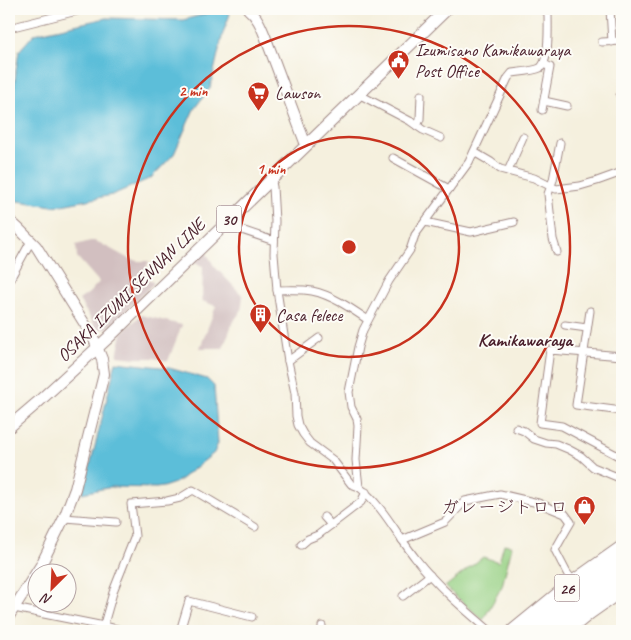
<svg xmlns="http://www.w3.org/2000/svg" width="631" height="640" viewBox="0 0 631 640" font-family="Caveat,'Klee One',sans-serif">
<rect width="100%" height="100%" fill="#fdfcf7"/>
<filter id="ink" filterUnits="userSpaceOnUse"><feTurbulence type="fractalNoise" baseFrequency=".02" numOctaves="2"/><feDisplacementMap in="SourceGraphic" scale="10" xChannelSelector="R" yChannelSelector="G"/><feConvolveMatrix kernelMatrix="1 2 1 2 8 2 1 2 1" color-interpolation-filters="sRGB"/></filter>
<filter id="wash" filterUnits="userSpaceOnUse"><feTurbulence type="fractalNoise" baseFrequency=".0096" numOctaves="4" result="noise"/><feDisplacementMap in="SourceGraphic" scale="20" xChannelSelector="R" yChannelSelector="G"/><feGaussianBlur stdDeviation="1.12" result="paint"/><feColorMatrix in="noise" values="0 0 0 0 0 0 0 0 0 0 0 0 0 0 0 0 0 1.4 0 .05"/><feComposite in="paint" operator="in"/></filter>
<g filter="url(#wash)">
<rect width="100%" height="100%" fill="#f5f0de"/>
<g fill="#d2bfc0">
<polygon points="90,241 94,241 100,243 129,259 138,261 149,261 143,276 154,283 107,329 97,329 79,300 89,293 99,282 77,257 76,245"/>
<polygon points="206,252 214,266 243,296 241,311 233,322 223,348 200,348 216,306 202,301 203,266 194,263"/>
<polygon points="141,315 182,325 168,361 153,358 136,358 117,356 122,333"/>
</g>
<polygon fill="#96d083" stroke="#707857" points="504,544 512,546 502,586 483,620 445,587 483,557 499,562"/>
<g fill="#5bbed9" stroke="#526e82">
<polygon points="224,9 226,9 230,14 223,33 210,88 194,109 174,154 151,178 112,195 62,205 52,206 11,200 9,171 9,144 16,70 19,51 34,34 106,18 183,20"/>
<polygon points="116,362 169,368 207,379 214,386 218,443 214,453 181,479 175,483 163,487 156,488 112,487 82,493 87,478"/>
</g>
</g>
<g filter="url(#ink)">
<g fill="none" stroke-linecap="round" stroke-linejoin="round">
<defs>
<g id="street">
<polyline points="610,9 612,42"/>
<polyline points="9,25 13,27 85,9"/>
<polyline points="602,42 622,41"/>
<polyline points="360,93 364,97 410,121 423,130 441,138"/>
<polyline points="620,95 622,95"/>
<polyline points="544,101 567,106"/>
<polyline points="542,110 550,67 544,64"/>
<polyline points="417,126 420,119 421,95"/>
<polyline points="474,152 491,162 500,169 534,178 556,189 580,186 597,181 622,172"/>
<polyline points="393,158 449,189"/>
<polyline points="508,171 523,137"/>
<polyline points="271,178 273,187 275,221 274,254 277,290 288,361 295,393 296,416 298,425 303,434 310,443 333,460 351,484 359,487"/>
<polyline points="425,222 471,232 514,222"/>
<polyline points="224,224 274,241"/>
<polyline points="557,252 553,239 548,194 553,180 560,143"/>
<polyline points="9,281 31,241"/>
<path d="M 277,290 C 289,290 301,289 312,291 C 332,295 352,309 368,320"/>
<polyline points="590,311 576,405 622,411"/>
<polyline points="565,325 587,328"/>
<polyline points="622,356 550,350 540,423 562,426 622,458"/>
<polyline points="288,361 319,338"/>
<polyline points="516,428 524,431 534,439 546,443 556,444 568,449 581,456 593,467 622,479"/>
<polyline points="324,517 331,525"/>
<polyline points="64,518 116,522"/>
<polyline points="402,540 445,522 465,501 500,494 538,503 565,514 571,522 564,534 555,550 567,573 574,582"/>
<polyline points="301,545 308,539 318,535 361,502 366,492"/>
<polyline points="403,596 430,575"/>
<polyline points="14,608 104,626 125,631"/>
<polyline points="322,626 322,631"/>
<polyline points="102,631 114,589 135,536 131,504 167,501 180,498 193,490 255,527"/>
<polyline points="180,631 189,601 252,617"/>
<path d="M 490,631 C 464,609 437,586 416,559 C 397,535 383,506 359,487 L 356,460 L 358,426 L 357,419 L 351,407 L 349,392 L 358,347 L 363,330 L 389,281 L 410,250 L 415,235 L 469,162 L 508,78 L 512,73 C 519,72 534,71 540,68 C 550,61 548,26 548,14 L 544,9"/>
</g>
<g id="secondary">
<path d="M 248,9 C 257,16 261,26 265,36 L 306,145"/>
<polyline points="9,220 19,229 36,246 93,337 102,359 104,374 75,489 64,518 41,565 9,616"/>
</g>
<polyline id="primary" points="9,427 37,403 108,338 447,9"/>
<g id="highway">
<polyline points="514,631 574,582 622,548"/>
<polyline points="533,631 586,588 622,562"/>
<polyline points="549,631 622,575"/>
<polyline points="566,631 588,613 622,589"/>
</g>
</defs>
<use href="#street" stroke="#a08884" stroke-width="9"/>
<use href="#secondary" stroke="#a08884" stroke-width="12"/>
<use href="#primary" stroke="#a08884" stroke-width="13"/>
<use href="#highway" stroke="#a08884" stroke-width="16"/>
<use href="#street" stroke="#fff" stroke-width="7"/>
<use href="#secondary" stroke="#fff" stroke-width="10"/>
<use href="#primary" stroke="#fff" stroke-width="11"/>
<use href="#highway" stroke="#fff" stroke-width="14"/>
</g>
</g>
<g fill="none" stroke="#c8321e" stroke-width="2.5">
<circle cx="349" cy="247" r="110"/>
<circle cx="349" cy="247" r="221"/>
</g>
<defs>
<symbol id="civic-pin" viewBox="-11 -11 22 30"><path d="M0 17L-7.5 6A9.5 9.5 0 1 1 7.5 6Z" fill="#c8321e" stroke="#fdfcf7"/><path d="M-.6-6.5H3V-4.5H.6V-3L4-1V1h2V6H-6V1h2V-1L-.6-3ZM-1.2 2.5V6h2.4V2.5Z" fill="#fff"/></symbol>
<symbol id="supermarket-pin" viewBox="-11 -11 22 30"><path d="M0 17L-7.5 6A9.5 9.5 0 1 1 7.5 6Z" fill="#c8321e" stroke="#fdfcf7"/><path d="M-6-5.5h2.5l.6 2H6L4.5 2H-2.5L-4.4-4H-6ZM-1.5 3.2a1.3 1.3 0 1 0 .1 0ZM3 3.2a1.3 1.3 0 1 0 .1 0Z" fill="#fff"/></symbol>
<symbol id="building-pin" viewBox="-11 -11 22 30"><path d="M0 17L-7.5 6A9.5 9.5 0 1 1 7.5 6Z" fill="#c8321e" stroke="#fdfcf7"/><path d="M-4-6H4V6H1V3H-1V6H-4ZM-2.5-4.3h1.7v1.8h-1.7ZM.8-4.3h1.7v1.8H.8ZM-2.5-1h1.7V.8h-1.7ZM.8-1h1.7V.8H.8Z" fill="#fff"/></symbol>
<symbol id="shop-pin" viewBox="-11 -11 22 30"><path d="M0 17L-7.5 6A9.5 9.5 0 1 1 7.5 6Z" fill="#c8321e" stroke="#fdfcf7"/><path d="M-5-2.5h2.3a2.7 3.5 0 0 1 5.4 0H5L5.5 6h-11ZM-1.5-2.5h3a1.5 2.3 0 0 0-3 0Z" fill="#fff"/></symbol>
</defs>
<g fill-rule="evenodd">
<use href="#civic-pin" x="386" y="48" width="25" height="34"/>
<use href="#supermarket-pin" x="246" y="80" width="25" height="34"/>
<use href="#building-pin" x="248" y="302" width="25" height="34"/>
<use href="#shop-pin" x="572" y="494" width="25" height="34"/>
</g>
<g text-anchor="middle" stroke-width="4" stroke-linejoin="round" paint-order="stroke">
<g fill="#fdfcf7" stroke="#806168" stroke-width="1">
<rect x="216.5" y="205.5" width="25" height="27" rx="4"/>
<rect x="554.5" y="574.5" width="25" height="27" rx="4"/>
</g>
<g font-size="16" font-weight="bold" fill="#4a1f2b">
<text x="229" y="225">30</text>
<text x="567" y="594">26</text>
</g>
<g font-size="18" fill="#4a1f2b" stroke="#fdfcf7" text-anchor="start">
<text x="415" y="56">Izumisano Kamikawaraya<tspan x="415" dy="21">Post Office</tspan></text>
<text x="275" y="99">Lawson</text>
<text x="276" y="321">Casa felece</text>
<text x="568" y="513" text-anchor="end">ガレージトロロ</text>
</g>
<g font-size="18" fill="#4a1f2b" stroke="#fdfcf7">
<text transform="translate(131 290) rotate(-44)" y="6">OSAKA IZUMI SENNAN LINE</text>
</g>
<g font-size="19" font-weight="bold" fill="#4a1f2b" stroke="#fdfcf7">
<text x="525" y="346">Kamikawaraya</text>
</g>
</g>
<circle cx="349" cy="247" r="8" fill="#c8321e" stroke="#fdfcf7" stroke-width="2.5"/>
<g font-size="15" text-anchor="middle" font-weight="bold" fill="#c8321e" stroke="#fdfcf7" stroke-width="4" stroke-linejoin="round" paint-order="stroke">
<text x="193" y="96">2 min</text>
<text x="271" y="174">1 min</text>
</g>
<rect width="631" height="640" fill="none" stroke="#fdfcf7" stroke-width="30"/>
<g transform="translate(52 588) rotate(204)"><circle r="24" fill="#fdfcf7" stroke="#b5a4a5"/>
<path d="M0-4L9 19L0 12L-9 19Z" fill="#c8321e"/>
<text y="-8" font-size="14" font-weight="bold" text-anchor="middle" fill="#4a1f2b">N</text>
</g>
</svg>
